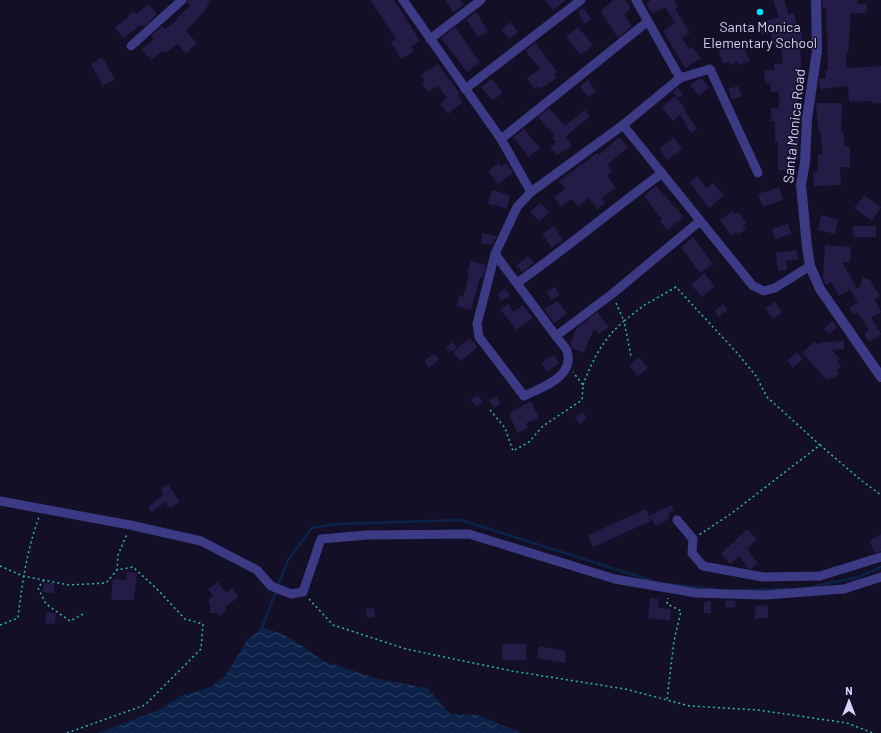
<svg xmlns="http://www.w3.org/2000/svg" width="881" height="733" viewBox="0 0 881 733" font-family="Barlow,sans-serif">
<defs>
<pattern id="water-waves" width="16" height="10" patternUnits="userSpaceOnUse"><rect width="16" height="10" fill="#0c2248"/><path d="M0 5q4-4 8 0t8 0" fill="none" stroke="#2f4163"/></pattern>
</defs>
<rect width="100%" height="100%" fill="#130f26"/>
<polygon fill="url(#water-waves)" points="262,627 282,634 303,646 323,661 379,679 427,688 450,714 477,715 522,733 98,733 161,709 181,696 210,687 226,675 247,640"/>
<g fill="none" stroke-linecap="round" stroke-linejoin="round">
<g stroke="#0c2248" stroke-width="2.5">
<polyline points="667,584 714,589"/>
<polyline points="811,587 859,577 881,567"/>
<polyline points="739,590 788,589"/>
<polyline points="261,630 288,560 312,528 336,524 461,520 653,581"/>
</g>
</g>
<g fill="#241b47">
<polygon points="188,0 212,0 206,6 208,7 186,31 197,43 186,53 177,44 166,53 163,50 151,60 142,49 154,39 151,36 162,26 165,29 177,20 176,19 190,6 187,3"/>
<polygon points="370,0 394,0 420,41 411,47 414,51 401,59 391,42 396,39"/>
<polygon points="445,0 461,0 464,5 453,12"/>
<polygon points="545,0 566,0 553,10"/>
<polygon points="613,0 625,0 631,8 624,14 632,26 618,38 601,11"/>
<polygon points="651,0 677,0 674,1 678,7 675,9 690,33 682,38 689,49 693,47 701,59 685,68 663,31 675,23 665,7 652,14 646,3"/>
<polygon points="773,0 784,0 789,15 794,13 798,30 801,30 803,47 800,47 802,73 798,73 798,108 802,108 798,159 795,159 795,170 778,170 778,142 775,142 775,121 771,121 771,108 779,108 779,92 771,92 770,83 765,83 764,71 775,70 774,64 783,64 780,44 772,44 771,33 761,35 758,23 779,17"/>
<polygon points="822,0 858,0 858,4 867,4 867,13 851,13 848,53 846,53 847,68 881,66 881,103 873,104 872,101 849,102 848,86 820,89 819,79 826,78 825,70 828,70 826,8 823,8"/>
<polygon points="149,4 157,14 144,27 142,25 138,27 123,38 115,27 129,17 128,15 134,11 136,14"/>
<polygon points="584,8 591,19 585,24 578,12"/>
<polygon points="476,12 488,31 478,37 466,19"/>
<polygon points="510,22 518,32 509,39 502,30"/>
<polygon points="455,27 480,62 467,72 441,38"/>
<polygon points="578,27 593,45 581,55 566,37"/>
<polygon points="741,41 750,61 739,65 738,62 730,65 729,62 723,64 718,49"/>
<polygon points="535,43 557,72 554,74 557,78 540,89 538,86 534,89 527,78 540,69 525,50"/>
<polygon points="102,57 115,79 103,86 91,64"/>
<polygon points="438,64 460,94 458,95 463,102 448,114 440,104 447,98 438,86 428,92 422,84 425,82 421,75"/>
<polygon points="701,78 709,87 699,96 690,85"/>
<polygon points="492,79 503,92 493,101 481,87"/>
<polygon points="588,80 596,91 588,97 580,86"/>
<polygon points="738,86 742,96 732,100 728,89"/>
<polygon points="678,87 683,94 678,98 673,92"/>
<polygon points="675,96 686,110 685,111 697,129 691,133 680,115 673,121 662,107"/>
<polygon points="816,103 842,103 841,131 843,131 845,147 850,147 850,167 840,167 841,185 814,186 813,172 818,172 818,154 823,154 820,131 818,131"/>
<polygon points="549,108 565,126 585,110 590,116 565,137 572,146 557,155 550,147 556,142 552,138 555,136 538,117"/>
<polygon points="524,129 540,148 529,157 513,137"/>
<polygon points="619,137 628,147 607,165 612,171 607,176 616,188 602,198 605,203 597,209 589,198 578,206 571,199 561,207 554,197 565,189 559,181 597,153 599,155"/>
<polygon points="674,138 682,149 667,160 659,149"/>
<polygon points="499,163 501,167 506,163 513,173 498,184 488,171"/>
<polygon points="697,176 707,188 713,183 724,195 709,208 689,182"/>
<polygon points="656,186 684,217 667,230 660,221 662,219 644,196"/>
<polygon points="779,187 783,200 763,207 758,194"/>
<polygon points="492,190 510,195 507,208 488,204"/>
<polygon points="864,195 881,207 872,221 854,208"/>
<polygon points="541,203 549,213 539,221 530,211"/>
<polygon points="733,211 735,214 738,212 746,223 743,225 746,229 738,235 736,232 731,236 720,220"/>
<polygon points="821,215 838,219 835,234 818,230"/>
<polygon points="788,224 792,234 775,239 772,229"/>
<polygon points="554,226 563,240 552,248 542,234"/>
<rect x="853" y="226" width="23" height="11"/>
<polygon points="482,233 497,236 492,245 481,243"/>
<polygon points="693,237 713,264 700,273 681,247"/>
<polygon points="825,245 851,247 850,262 842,262 858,290 863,277 871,280 871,282 880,296 875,300 881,312 871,318 881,334 869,342 864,334 869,330 857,312 854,314 849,308 858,302 850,290 839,296 831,282 826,285 823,278"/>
<polygon points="796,250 798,259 786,261 787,270 778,271 776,253"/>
<polygon points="528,256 534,263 522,272 516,266"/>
<polygon points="471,261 486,265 483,278 480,278 471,310 456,306 460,296 463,297 469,275 467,274"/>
<polygon points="704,273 715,286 702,297 691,285"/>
<polygon points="555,287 560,295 551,300 546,292"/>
<polygon points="505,288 510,296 501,301 497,294"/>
<polygon points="558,301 567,314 554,323 544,309"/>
<polygon points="775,302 782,312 773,319 765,308"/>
<polygon points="508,304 513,312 523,305 533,318 516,330 500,309"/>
<polygon points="723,304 727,310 719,317 715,311"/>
<polygon points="597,312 609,327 599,334 594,328 584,353 572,348 570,344 576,329"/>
<polygon points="832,321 837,327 829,334 824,329"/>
<polygon points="470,338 478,347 460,361 453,352"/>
<polygon points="844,341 844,349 832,350 840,359 837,362 841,367 836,370 839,374 833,379 830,377 827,380 802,353 814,342 819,344 822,342"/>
<polygon points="453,342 457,348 450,352 446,347"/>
<polygon points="797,352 803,359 793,368 787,361"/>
<polygon points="434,354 439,360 429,368 424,361"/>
<polygon points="554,355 560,363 547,372 541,363"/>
<polygon points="639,357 648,368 638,376 629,365"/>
<polygon points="477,395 483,401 477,407 471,400"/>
<polygon points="496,396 501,403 494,408 489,401"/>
<polygon points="531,401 539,418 526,423 528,428 517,433 509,413"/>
<polygon points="583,412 587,418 580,424 575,418"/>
<polygon points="168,484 180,502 170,508 165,502 152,512 148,507 164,494 161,489"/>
<polygon points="671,505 674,510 668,515 669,519 656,526 649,516"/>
<polygon points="646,509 651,521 593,547 588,535"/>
<polygon points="747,529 757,539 747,549 758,563 751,569 748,568 739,556 730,564 721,554"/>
<polygon points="881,534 881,551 875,553 869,541"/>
<polygon points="127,572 137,573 134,600 111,600 113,579 126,580"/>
<polygon points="218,582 226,593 232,588 239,597 225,607 227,610 219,616 217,613 210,613 210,604 208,600 213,596 208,589"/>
<polygon points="44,583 54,583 54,593 43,592"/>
<polygon points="650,598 659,599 658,608 671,609 670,621 648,618"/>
<polygon points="735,600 736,607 726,608 725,601"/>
<polygon points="711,601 711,613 704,613 704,602"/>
<polygon points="768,605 768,618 755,619 755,606"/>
<polygon points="374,608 375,617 367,618 366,609"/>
<polygon points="46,612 56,613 55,624 45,623"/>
<rect x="502" y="644" width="24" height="16"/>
<polygon points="539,646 566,651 565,663 537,658"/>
</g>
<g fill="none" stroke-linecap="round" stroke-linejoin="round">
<g stroke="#2fb8b0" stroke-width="1.5" stroke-dasharray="2 3" stroke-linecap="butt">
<polyline points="616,303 624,321 643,306 676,287 738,354 756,376 767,397 820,445 732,513 699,535"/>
<path d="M 583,385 C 593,359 603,339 624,321 L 631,356"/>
<polyline points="490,410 505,428 513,451 529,442 543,426 582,400 583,385 573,372"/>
<polyline points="820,445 862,481 881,495"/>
<polyline points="0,566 23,576 69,585 106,583 117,570"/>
<polyline points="44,580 38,588 46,604 70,621 85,613"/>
<polyline points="309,599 333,625 406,649 512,671 625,689 690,706 758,710 847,723 873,733"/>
<path d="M 0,625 L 18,618 C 22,583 27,550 39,517"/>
<polyline points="667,699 674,641 681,611 667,604 668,598"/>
<polyline points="67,733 145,705 201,649 203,624 185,619 156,588 133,567 117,570 118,555 127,534"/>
</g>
<g stroke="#3d3a85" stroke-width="9">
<polyline points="403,0 501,139 531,192 623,125 753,286 764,291 775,288 810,266"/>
<polyline points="636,0 680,78"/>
<polyline points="430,39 481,0"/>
<polyline points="131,46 182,0"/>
<polyline points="465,89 581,0"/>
<polyline points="623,125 680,78 710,69 758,173"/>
<polyline points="501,139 647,22"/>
<path d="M 531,192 L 517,207 L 495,254 L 477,324 L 479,337 L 524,396 C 542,387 575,377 567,351 C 565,346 559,341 556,336"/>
<polyline points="495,254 556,336 612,294 700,221"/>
<path d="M 517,283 C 567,248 613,209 662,173"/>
<polyline points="0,501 130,525 201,541 257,570 271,586 291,594 303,592 321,539 367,535 469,534 615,579 696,593 766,595 844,589 881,577"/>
<polyline points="677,520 693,539 692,553 703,566 763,577 820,576 881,557"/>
</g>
<polyline stroke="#3d3a85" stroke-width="10" points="816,0 817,51 807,119 805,162 801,185 807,247 810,266 820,289 881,377"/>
</g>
<circle fill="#00e5ff" stroke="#130f26" stroke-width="1.5" cx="760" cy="12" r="4"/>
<g text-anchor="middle" stroke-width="3" stroke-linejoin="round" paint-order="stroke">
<g font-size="14" fill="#d9d4ff" stroke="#130f26">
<text x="760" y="32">Santa Monica<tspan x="760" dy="16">Elementary School</tspan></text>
</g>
<g font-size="14" fill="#d9d4ff" stroke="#130f26">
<text transform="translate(794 126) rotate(-84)" y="5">Santa Monica Road</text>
</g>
</g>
<g transform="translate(849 701)" stroke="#130f26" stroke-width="3" paint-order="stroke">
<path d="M0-3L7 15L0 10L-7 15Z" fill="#d9d4ff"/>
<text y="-6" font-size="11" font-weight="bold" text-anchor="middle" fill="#d9d4ff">N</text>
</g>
</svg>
